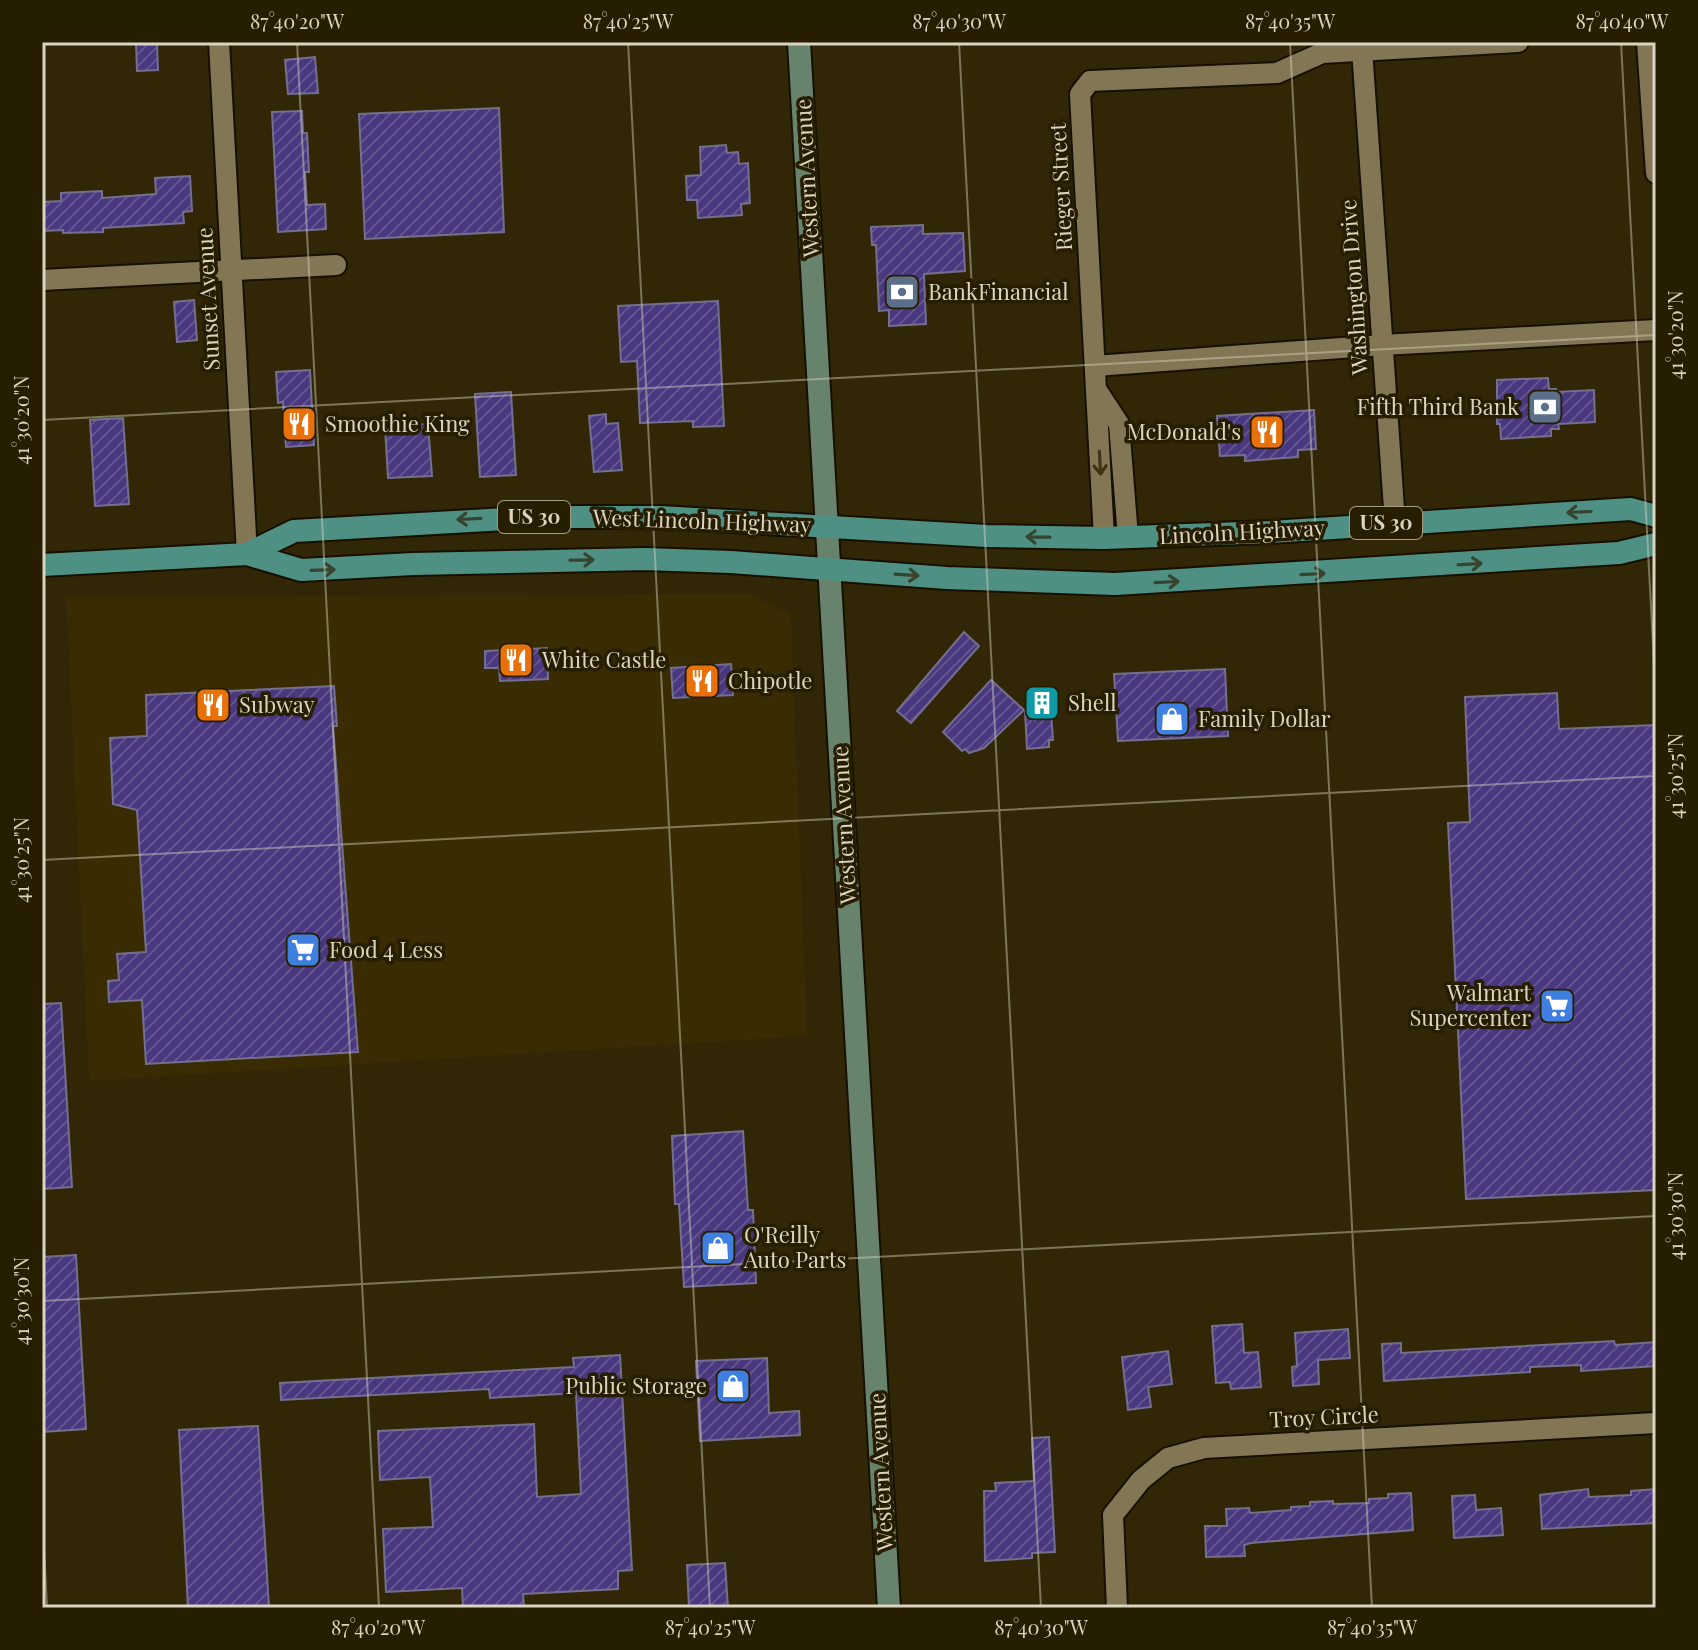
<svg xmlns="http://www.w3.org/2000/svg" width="1698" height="1650" viewBox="0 0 1698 1650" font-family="'Playfair Display',serif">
<defs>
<pattern id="building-hatch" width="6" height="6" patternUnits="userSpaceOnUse" patternTransform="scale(2)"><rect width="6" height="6" fill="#493780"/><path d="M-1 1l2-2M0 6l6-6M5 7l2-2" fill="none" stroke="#635390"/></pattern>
</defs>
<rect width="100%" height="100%" fill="#312707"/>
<polygon fill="#392c03" points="749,594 791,614 807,1036 89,1081 66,597"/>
<g fill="url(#building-hatch)" stroke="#746f8f" stroke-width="2">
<polygon points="136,42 157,42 158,70 137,71"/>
<polygon points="315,57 318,93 288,94 285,60"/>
<polygon points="499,108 504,232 365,239 359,114"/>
<polygon points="302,111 303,133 307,133 309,172 305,172 307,205 325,204 326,229 278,232 272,112"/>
<polygon points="726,145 727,153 738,152 739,164 748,163 750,203 741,204 742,215 698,218 697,200 687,200 686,176 701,175 700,147"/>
<polygon points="190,176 192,211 183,212 184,223 103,228 103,232 63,233 63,230 42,231 42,202 61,201 61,193 102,191 102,198 156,194 155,178"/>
<polygon points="923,225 923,234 963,233 965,271 924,274 926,324 889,326 889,310 879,311 876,245 872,245 871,227"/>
<polygon points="194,300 197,340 177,342 174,302"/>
<polygon points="718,301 724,426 693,427 693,421 640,423 637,361 621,362 618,306"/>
<polygon points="310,370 314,445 286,447 283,402 278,403 276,372"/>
<polygon points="1548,378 1549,389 1556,389 1556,392 1594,390 1595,422 1558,424 1559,429 1551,429 1551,436 1501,439 1500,424 1497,424 1497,380"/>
<polygon points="511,392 516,475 480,477 475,394"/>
<polygon points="1314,410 1316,449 1298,450 1298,457 1245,461 1245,455 1220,456 1217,416"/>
<polygon points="606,414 606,424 618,423 622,470 594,472 589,416"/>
<polygon points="123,418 129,504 95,506 90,420"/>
<polygon points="428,424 432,476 388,478 385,427"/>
<polygon points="964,632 979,646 911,723 897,711"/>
<polygon points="547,648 548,679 500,681 499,668 485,668 485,651"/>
<polygon points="731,664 733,695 673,698 671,668"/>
<polygon points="1225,669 1228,736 1118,741 1114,674"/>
<polygon points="991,680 1024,710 984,748 969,753 965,749 962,751 943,732"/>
<polygon points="334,686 337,726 333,726 358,1052 146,1064 142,1000 109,1002 108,981 119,980 117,954 146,952 137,810 113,804 110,738 147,736 146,695"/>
<polygon points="1049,687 1053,740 1049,740 1049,747 1027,749 1025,711 1035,720 1033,693"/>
<polygon points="1557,693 1559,729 1656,725 1656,1190 1466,1199 1448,823 1470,822 1465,697"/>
<polygon points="61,1003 72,1187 42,1189 42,1004"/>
<polygon points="743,1131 748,1210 753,1210 756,1283 684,1287 679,1204 675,1204 672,1136"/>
<polygon points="76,1255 86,1429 42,1432 42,1257"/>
<polygon points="1242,1324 1244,1353 1258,1352 1261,1387 1231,1389 1230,1382 1216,1383 1212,1326"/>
<polygon points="1348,1329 1350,1358 1318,1360 1319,1384 1293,1386 1292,1367 1297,1366 1295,1333"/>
<polygon points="1614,1341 1615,1345 1656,1342 1656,1366 1581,1371 1581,1365 1530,1367 1530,1372 1384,1381 1382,1344 1401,1343 1401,1353"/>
<polygon points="1168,1351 1172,1384 1148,1387 1151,1407 1128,1410 1122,1357"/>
<polygon points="620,1355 632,1570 618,1571 618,1589 523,1594 524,1607 463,1608 462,1588 386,1592 383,1529 433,1527 430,1477 380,1480 378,1431 534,1424 537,1497 581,1494 576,1393 490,1398 489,1389 281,1400 280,1383 574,1367 573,1358"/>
<polygon points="767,1358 769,1413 799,1411 800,1435 700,1441 696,1361"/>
<polygon points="258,1426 269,1608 188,1608 179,1430"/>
<polygon points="1049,1437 1055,1552 1032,1553 1032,1558 985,1561 984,1491 996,1491 995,1483 1034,1481 1032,1438"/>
<polygon points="1588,1489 1589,1497 1631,1495 1631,1491 1656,1489 1656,1523 1542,1529 1540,1495"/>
<polygon points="1411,1493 1413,1530 1251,1543 1244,1545 1245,1556 1206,1557 1205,1526 1227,1526 1226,1509 1249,1508 1250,1513 1291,1510 1291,1507 1310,1506 1310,1502 1333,1501 1333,1504 1369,1503 1369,1499 1388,1498 1388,1494"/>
<polygon points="1475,1495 1476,1510 1501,1508 1503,1535 1454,1538 1452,1496"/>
<polygon points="725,1563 728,1608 689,1608 687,1565"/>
</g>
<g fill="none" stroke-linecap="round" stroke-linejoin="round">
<defs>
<g id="minor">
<polyline points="219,42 247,554"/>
<polyline points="1647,42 1656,173"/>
<polyline points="1362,49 1395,523"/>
<polyline points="42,280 336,265"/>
<polyline points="1095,366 1382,345 1656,330"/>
<polyline points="1098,392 1119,424 1128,537"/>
<polyline points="1104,538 1080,94 1090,81 1277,73 1322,53 1518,42"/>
<polyline points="1117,1608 1113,1515 1141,1480 1168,1458 1204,1448 1656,1423"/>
</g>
<polyline id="secondary" points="799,42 889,1608"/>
<g id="primary">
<polyline points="247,554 294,531 543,517 660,517 987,536 1104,538 1270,532 1631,509 1656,516"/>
<polyline points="42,565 247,554 301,570 413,564 645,559 731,562 947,578 1115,584 1619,553 1656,544"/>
</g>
</defs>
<use href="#minor" stroke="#171000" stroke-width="24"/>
<use href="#secondary" stroke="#171000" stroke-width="26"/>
<use href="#primary" stroke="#171000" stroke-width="26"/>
<use href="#minor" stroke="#827655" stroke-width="20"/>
<use href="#secondary" stroke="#68836c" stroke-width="22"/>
<use href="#primary" stroke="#4f9084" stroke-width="22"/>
</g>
<defs><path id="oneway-shaft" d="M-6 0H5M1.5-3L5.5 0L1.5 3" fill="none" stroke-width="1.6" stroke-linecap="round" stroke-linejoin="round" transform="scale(2)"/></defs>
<use stroke="#3e3315" href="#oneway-shaft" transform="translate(1100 463) rotate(87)"/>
<g stroke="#35452e">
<use href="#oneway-shaft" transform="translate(1579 512) rotate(177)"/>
<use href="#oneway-shaft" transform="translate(469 519) rotate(177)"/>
<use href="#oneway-shaft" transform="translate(1038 537) rotate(-179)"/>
<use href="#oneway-shaft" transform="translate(582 560) rotate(-1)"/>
<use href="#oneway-shaft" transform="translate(1470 564) rotate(-4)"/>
<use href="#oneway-shaft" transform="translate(323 570) rotate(-2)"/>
<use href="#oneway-shaft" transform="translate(1313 574) rotate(-3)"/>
<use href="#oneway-shaft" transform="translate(907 575) rotate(4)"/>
<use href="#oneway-shaft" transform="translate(1167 582) rotate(-3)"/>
</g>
<path fill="none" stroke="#dad4c2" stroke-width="2" stroke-opacity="0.45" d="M 297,42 L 379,1608M 628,42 L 710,1608M 959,42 L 1041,1608M 1290,42 L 1372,1608M 1621,42 L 1656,701M 42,420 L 1656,335M 42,860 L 1656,776M 42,1301 L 1656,1216M 42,1506 L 47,1608"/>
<defs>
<symbol id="bank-square" viewBox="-11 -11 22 22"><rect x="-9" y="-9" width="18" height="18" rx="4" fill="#5c6f8a" stroke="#271d00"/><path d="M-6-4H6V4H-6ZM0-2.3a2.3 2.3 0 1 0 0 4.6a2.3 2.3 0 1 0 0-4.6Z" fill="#fff"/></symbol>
<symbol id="restaurant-square" viewBox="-11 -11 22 22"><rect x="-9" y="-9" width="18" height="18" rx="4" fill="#e8710a" stroke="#271d00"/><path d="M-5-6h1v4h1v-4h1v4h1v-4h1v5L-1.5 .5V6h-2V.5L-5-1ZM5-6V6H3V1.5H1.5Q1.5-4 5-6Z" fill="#fff"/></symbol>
<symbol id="building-square" viewBox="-11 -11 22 22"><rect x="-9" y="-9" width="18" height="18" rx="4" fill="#0f9aa8" stroke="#271d00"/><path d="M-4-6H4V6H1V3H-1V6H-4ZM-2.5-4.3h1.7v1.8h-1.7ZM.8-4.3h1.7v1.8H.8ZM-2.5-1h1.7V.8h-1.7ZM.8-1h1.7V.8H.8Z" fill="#fff"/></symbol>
<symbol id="shop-square" viewBox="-11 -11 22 22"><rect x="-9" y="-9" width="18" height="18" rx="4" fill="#3f7fe0" stroke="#271d00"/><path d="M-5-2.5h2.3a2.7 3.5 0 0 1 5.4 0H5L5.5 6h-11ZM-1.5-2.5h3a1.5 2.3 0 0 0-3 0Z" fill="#fff"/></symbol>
<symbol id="supermarket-square" viewBox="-11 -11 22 22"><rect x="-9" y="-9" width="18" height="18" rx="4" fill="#3f7fe0" stroke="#271d00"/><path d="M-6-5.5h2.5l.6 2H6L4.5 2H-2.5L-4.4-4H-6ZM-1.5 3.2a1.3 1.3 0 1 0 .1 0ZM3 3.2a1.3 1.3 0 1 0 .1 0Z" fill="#fff"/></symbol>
</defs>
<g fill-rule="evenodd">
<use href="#bank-square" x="882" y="272" width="40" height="40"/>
<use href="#bank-square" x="1525" y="387" width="40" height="40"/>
<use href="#restaurant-square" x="279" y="404" width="40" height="40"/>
<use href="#restaurant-square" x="1247" y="412" width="40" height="40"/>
<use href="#restaurant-square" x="496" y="640" width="40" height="40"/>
<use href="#restaurant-square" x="682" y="661" width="40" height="40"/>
<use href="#building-square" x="1022" y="683" width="40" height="40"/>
<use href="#restaurant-square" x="193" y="685" width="40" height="40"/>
<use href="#shop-square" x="1152" y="699" width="40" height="40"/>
<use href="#supermarket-square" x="283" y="930" width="40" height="40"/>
<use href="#supermarket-square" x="1537" y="986" width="40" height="40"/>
<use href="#shop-square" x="698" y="1228" width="40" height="40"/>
<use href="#shop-square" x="713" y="1366" width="40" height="40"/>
</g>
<g text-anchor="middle" stroke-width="7" stroke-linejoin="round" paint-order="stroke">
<g fill="#271d00" stroke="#a49d88" stroke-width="2">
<rect x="498" y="501" width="72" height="32" rx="6"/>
<rect x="1350" y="507" width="72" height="32" rx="6"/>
</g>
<g font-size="20" font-weight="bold" fill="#dad4c2">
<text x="534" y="524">US 30</text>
<text x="1386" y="530">US 30</text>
</g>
<g font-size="22" fill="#dad4c2" stroke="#271d00">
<text transform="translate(807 178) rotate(-93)" y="8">Western Avenue</text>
<text transform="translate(1061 187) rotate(-93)" y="8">Rieger Street</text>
<text transform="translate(1354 287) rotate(-94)" y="8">Washington Drive</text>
<text transform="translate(208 299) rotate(-93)" y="8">Sunset Avenue</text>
<text transform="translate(702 521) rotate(2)" y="8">West Lincoln Highway</text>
<text transform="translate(1242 532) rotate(-3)" y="8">Lincoln Highway</text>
<text transform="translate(844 825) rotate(-93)" y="8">Western Avenue</text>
<text transform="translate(1324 1417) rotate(-3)" y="8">Troy Circle</text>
<text transform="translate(881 1472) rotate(-93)" y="8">Western Avenue</text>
</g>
<g font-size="22" fill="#dad4c2" stroke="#271d00" text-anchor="start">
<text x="928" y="300">BankFinancial</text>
<text x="1519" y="415" text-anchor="end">Fifth Third Bank</text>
<text x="325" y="432">Smoothie King</text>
<text x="1241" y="440" text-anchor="end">McDonald's</text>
<text x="542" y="668">White Castle</text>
<text x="728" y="689">Chipotle</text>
<text x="1068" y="711">Shell</text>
<text x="239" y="713">Subway</text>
<text x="1198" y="727">Family Dollar</text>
<text x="329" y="958">Food 4 Less</text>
<text x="1531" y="1001" text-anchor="end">Walmart<tspan x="1531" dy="25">Supercenter</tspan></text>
<text x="744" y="1243">O'Reilly<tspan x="744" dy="25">Auto Parts</tspan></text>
<text x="707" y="1394" text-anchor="end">Public Storage</text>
</g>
</g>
<rect width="1698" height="1650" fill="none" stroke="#271d00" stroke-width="88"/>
<rect x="44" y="44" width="1610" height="1562" fill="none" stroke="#dad4c2" stroke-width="3"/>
<g font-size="20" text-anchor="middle" fill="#dad4c2">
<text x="297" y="29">87°40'20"W</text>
<text x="628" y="29">87°40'25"W</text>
<text x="959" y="29">87°40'30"W</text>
<text x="1290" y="29">87°40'35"W</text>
<text x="1622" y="29">87°40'40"W</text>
<text transform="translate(1676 335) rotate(-90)" y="7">41°30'20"N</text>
<text transform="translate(22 420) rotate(-90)" y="7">41°30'20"N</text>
<text transform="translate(1676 776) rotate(-90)" y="7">41°30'25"N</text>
<text transform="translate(22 860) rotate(-90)" y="7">41°30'25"N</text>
<text transform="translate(1676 1216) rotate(-90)" y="7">41°30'30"N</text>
<text transform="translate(22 1301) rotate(-90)" y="7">41°30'30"N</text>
<text x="378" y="1635">87°40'20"W</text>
<text x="710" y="1635">87°40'25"W</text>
<text x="1041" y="1635">87°40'30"W</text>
<text x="1372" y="1635">87°40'35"W</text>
</g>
</svg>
